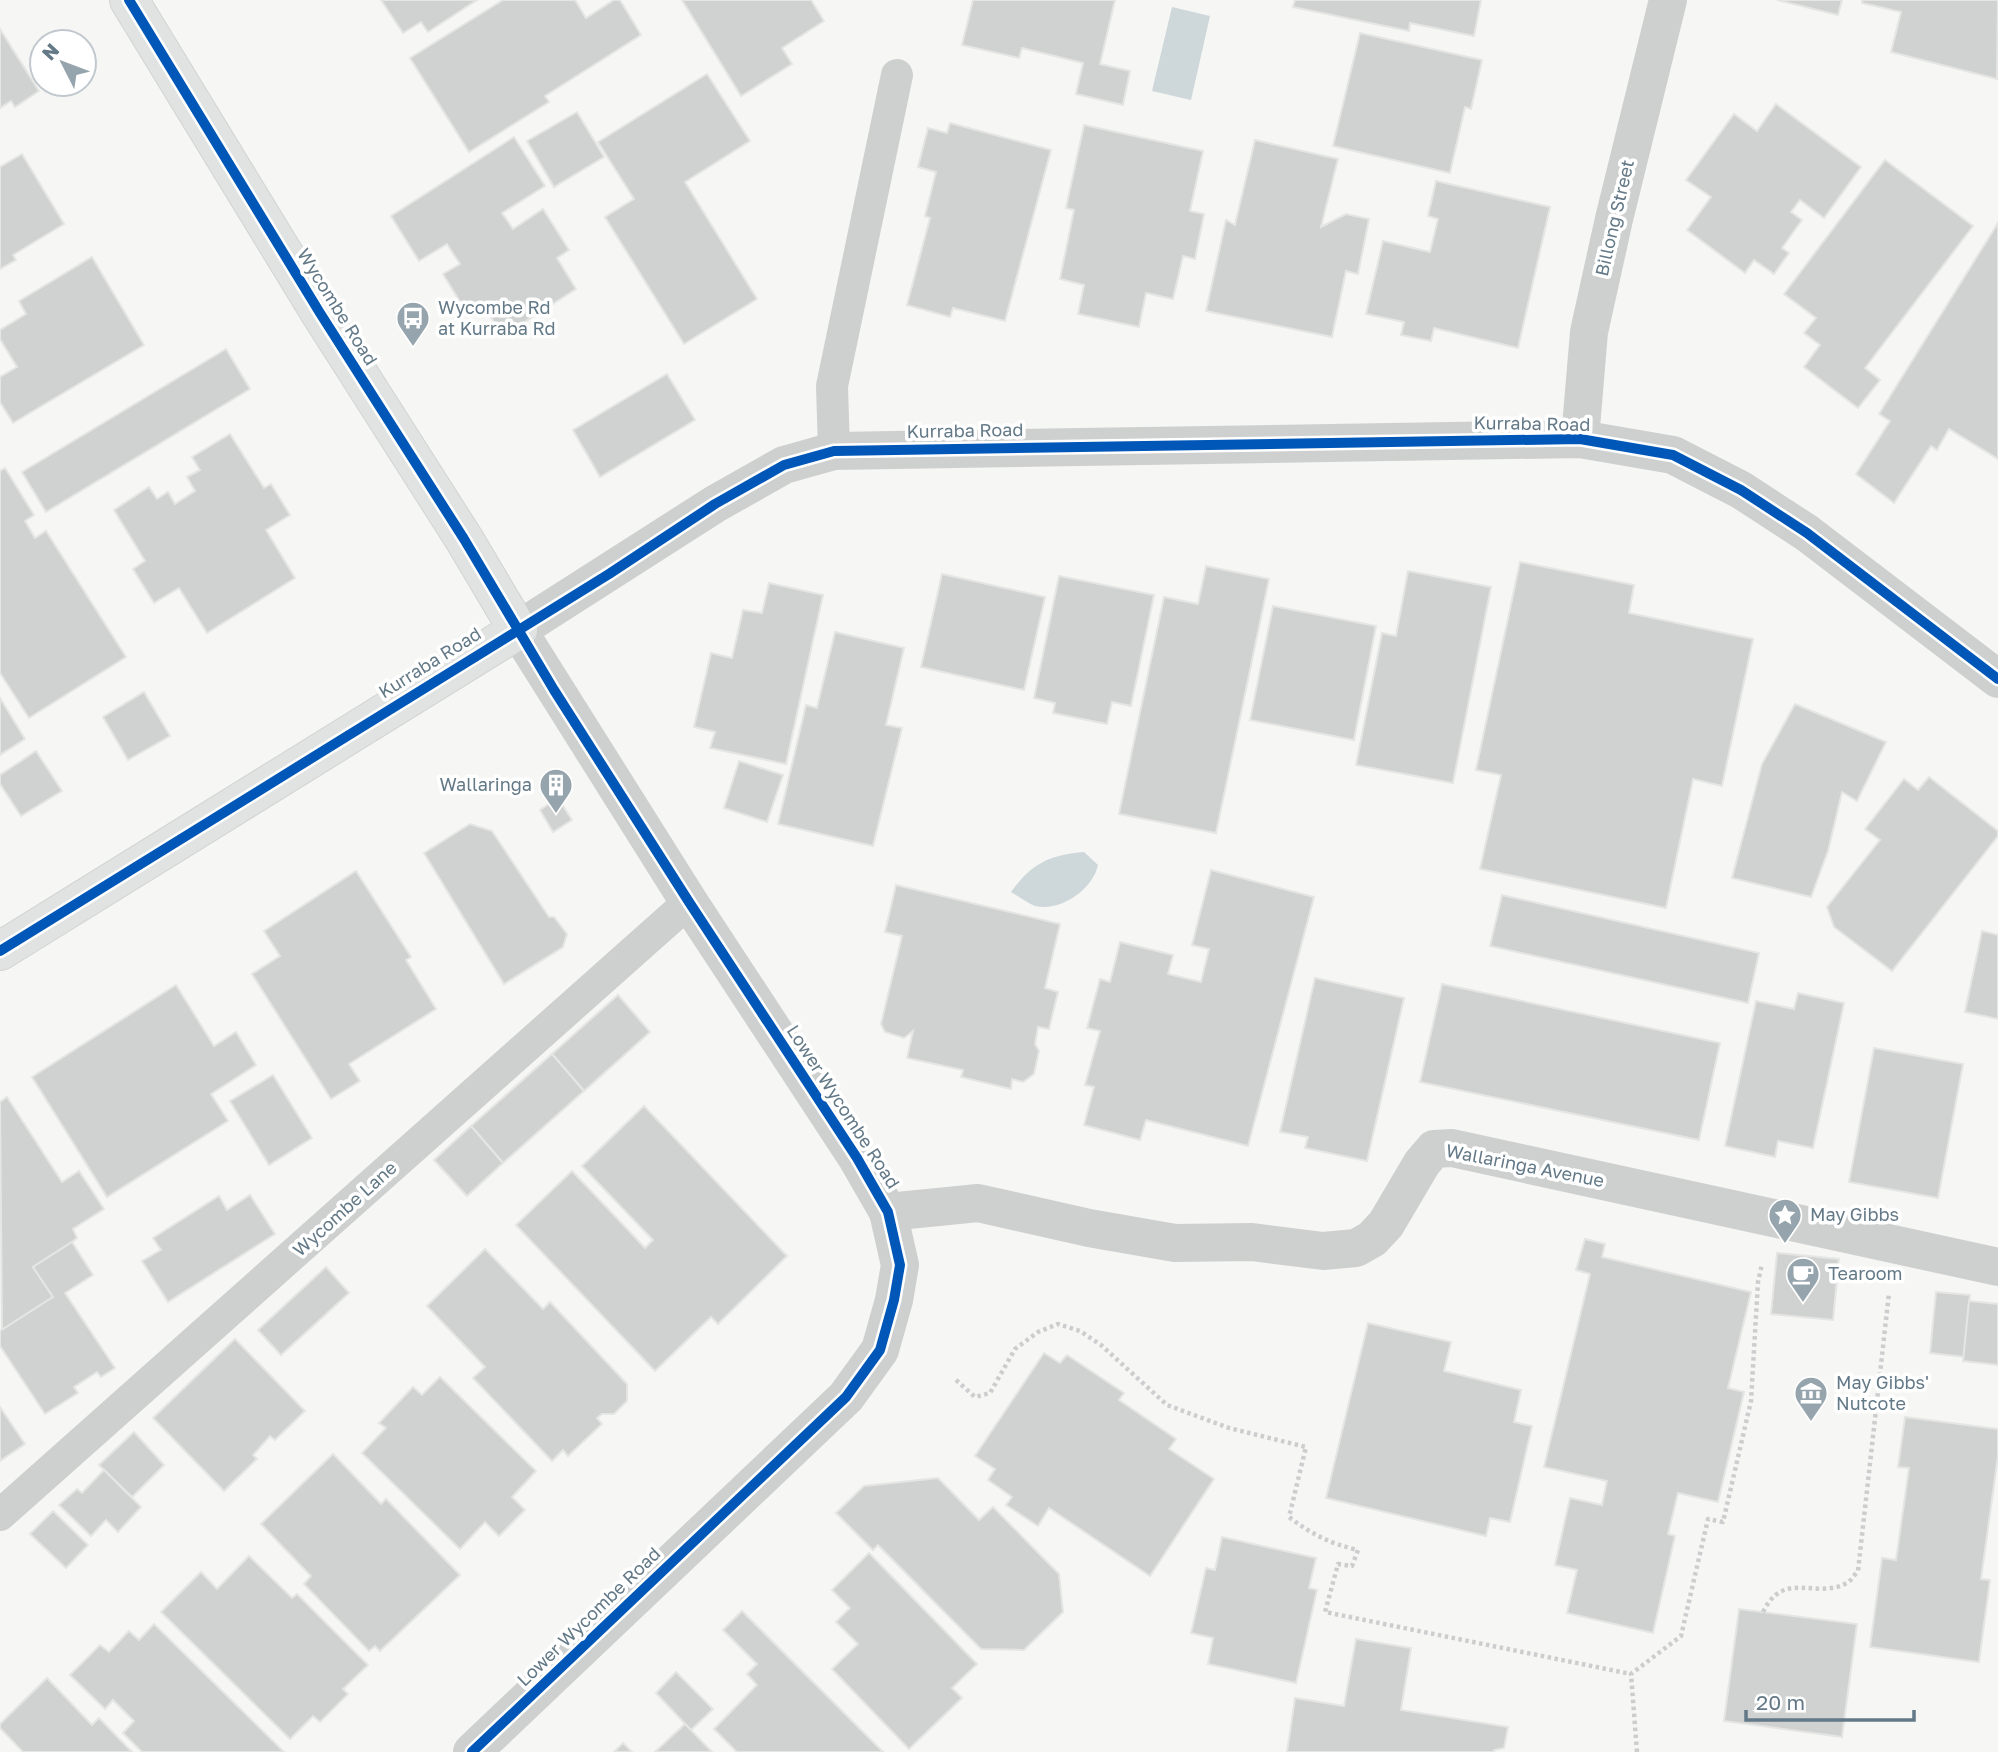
<svg xmlns="http://www.w3.org/2000/svg" width="1998" height="1752" viewBox="0 0 1998 1752" font-family="'Golos Text',sans-serif">
<rect width="100%" height="100%" fill="#f6f6f4"/>
<g fill="#ced7d9">
<polygon points="1172,7 1210,16 1191,100 1152,91"/>
<path d="M 1084,852 L 1098,865 C 1093,889 1061,912 1035,906 C 1027,903 1018,896 1011,892 C 1032,863 1050,855 1084,852 Z"/>
</g>
<g fill="#d0d2d2" stroke="#e5e5e4" stroke-width="2">
<polygon points="381,0 477,0 428,32 421,22 403,33"/>
<polygon points="503,0 575,0 586,18 614,0 620,0 641,35 545,96 549,102 469,152 410,58"/>
<polygon points="682,0 811,0 824,21 782,48 792,64 741,96"/>
<polygon points="973,0 1115,0 1100,64 1130,71 1123,105 1076,94 1083,63 1022,48 1019,58 962,45"/>
<polygon points="1295,0 1481,0 1474,36 1410,23 1409,31 1293,7"/>
<polygon points="1777,0 1842,0 1838,15"/>
<polygon points="1862,0 1998,0 1997,79 1891,52 1901,12 1862,3"/>
<polygon points="0,29 39,91 15,107 11,101 0,108"/>
<polygon points="1360,33 1482,60 1471,109 1465,107 1450,173 1333,146"/>
<polygon points="707,74 750,141 685,182 757,299 684,344 605,217 634,199 598,142"/>
<polygon points="1776,104 1861,167 1824,218 1800,200 1791,212 1802,220 1782,248 1789,253 1774,274 1754,260 1745,273 1687,230 1711,197 1686,180 1734,114 1757,131"/>
<polygon points="577,112 604,157 554,187 527,141"/>
<polygon points="950,123 1051,150 1005,321 953,308 950,317 907,305 930,218 925,216 936,172 918,167 928,128 947,133"/>
<polygon points="1084,125 1203,151 1190,211 1204,214 1195,259 1183,256 1173,299 1146,293 1139,327 1078,314 1084,285 1060,279 1074,210 1066,208"/>
<polygon points="514,137 545,186 502,213 513,229 543,209 569,250 557,258 576,289 503,336 482,303 467,313 443,274 460,264 447,244 419,261 391,216"/>
<polygon points="1255,140 1338,159 1321,227 1346,214 1369,219 1358,274 1346,271 1332,337 1206,311 1226,220 1235,225"/>
<polygon points="22,154 64,224 13,255 16,260 0,269 0,167"/>
<polygon points="1885,160 1973,226 1865,368 1880,380 1858,408 1804,367 1820,345 1804,333 1816,318 1784,294"/>
<polygon points="1436,181 1550,207 1518,348 1434,328 1431,341 1401,335 1404,322 1366,314 1383,241 1430,252 1438,219 1428,216"/>
<polygon points="1998,223 1998,459 1949,429 1937,450 1931,446 1894,503 1856,474 1890,421 1879,414"/>
<polygon points="92,257 144,345 13,423 0,402 0,377 17,367 0,339 0,330 26,314 19,301"/>
<polygon points="226,349 250,389 46,512 22,472"/>
<polygon points="667,374 695,420 600,477 573,430"/>
<polygon points="230,434 264,488 271,484 290,515 266,530 295,578 207,633 179,588 154,603 133,569 145,561 114,510 149,487 157,499 168,492 175,504 195,491 187,477 200,470 192,457"/>
<polygon points="5,468 34,515 25,521 35,538 46,531 126,657 29,718 0,673 0,471"/>
<polygon points="1520,562 1634,585 1629,613 1753,639 1722,786 1693,779 1666,908 1480,869 1501,775 1476,770"/>
<polygon points="1206,566 1269,579 1216,833 1119,814 1164,597 1198,604"/>
<polygon points="1408,571 1491,587 1453,783 1356,765 1382,633 1396,636"/>
<polygon points="942,574 1045,597 1024,690 921,667"/>
<polygon points="1059,576 1154,595 1131,706 1112,702 1107,724 1053,713 1055,703 1034,698"/>
<polygon points="769,583 823,595 786,764 710,748 715,732 694,727 711,653 732,658 743,610 762,613"/>
<polygon points="1273,606 1376,626 1354,740 1250,720"/>
<polygon points="835,632 904,648 886,725 902,728 873,846 778,824 806,705 817,708"/>
<polygon points="144,692 170,736 128,760 103,717"/>
<polygon points="0,698 25,739 0,755"/>
<polygon points="1795,704 1886,742 1857,801 1842,792 1828,851 1811,897 1732,878 1762,764"/>
<polygon points="36,751 62,791 21,816 0,784 0,775"/>
<polygon points="739,761 783,775 767,822 724,808"/>
<polygon points="1929,777 1998,831 1998,836 1892,971 1834,927 1827,907 1880,840 1865,829 1904,779 1918,790"/>
<polygon points="558,798 572,820 553,832 540,810"/>
<polygon points="470,824 492,831 549,917 554,917 567,934 563,947 504,984 424,853"/>
<polygon points="1211,870 1314,897 1248,1146 1146,1120 1140,1140 1084,1125 1094,1087 1085,1085 1100,1031 1087,1028 1100,979 1110,982 1120,942 1173,955 1168,974 1201,982 1209,949 1192,945"/>
<polygon points="356,871 411,957 406,960 436,1009 349,1064 360,1081 331,1099 252,974 280,956 264,931"/>
<polygon points="896,885 1060,924 1045,988 1058,992 1049,1029 1038,1027 1035,1044 1039,1051 1034,1074 1023,1082 1012,1079 1011,1089 961,1077 963,1070 907,1058 913,1031 904,1038 885,1032 881,1024 902,936 885,932"/>
<polygon points="1502,895 1759,953 1748,1003 1490,946"/>
<polygon points="1982,931 1998,935 1998,1019 1965,1012"/>
<polygon points="1315,978 1404,998 1367,1161 1305,1148 1308,1137 1280,1132"/>
<polygon points="1442,984 1720,1043 1699,1140 1420,1082"/>
<polygon points="176,985 214,1046 236,1032 256,1065 211,1094 228,1121 107,1197 32,1077"/>
<polygon points="1798,993 1844,1003 1813,1148 1778,1141 1775,1157 1725,1146 1756,1001 1794,1009"/>
<polygon points="618,995 650,1032 584,1091 552,1054"/>
<polygon points="1874,1048 1963,1064 1938,1198 1849,1182"/>
<polygon points="552,1054 584,1091 503,1163 471,1126"/>
<polygon points="273,1075 312,1138 269,1165 230,1101"/>
<polygon points="7,1097 62,1182 79,1171 104,1209 73,1229 77,1238 72,1242 33,1267 53,1297 2,1330 0,1102"/>
<polygon points="644,1106 787,1256 718,1324 711,1317 655,1371 516,1225 572,1171 645,1248 653,1240 582,1166"/>
<polygon points="471,1126 503,1163 467,1196 434,1160"/>
<polygon points="250,1195 275,1234 168,1302 142,1261 161,1250 153,1238 219,1196 227,1210"/>
<polygon points="1585,1239 1605,1244 1602,1257 1751,1292 1728,1388 1744,1392 1718,1502 1678,1493 1668,1534 1675,1536 1653,1633 1567,1613 1577,1570 1555,1565 1570,1498 1602,1505 1607,1481 1544,1467 1590,1274 1576,1270"/>
<polygon points="72,1242 93,1275 65,1293 115,1368 101,1377 97,1372 74,1387 78,1393 45,1414 0,1346 0,1331 53,1297 33,1267"/>
<polygon points="485,1249 543,1309 550,1302 627,1384 627,1401 614,1414 602,1414 597,1418 602,1424 568,1456 563,1450 552,1461 473,1378 485,1367 427,1306"/>
<polygon points="1777,1253 1839,1259 1833,1320 1771,1314"/>
<polygon points="326,1267 349,1293 281,1355 258,1330"/>
<polygon points="1936,1292 1970,1295 1964,1357 1930,1353"/>
<polygon points="1969,1301 1998,1304 1998,1365 1963,1361"/>
<polygon points="1368,1323 1451,1342 1444,1371 1521,1390 1514,1422 1532,1426 1510,1522 1490,1518 1486,1536 1326,1498"/>
<polygon points="235,1339 305,1411 275,1440 270,1436 253,1455 257,1459 224,1491 153,1418"/>
<polygon points="1044,1353 1060,1363 1067,1355 1124,1393 1119,1400 1176,1439 1169,1449 1214,1479 1150,1576 1049,1508 1038,1526 1006,1505 1012,1497 988,1480 995,1469 975,1456"/>
<polygon points="440,1377 536,1471 512,1497 525,1510 499,1536 485,1522 460,1549 362,1453 386,1428 379,1423 413,1387 422,1395"/>
<polygon points="0,1407 25,1444 0,1461"/>
<polygon points="1905,1417 1998,1429 1998,1456 1981,1579 1990,1580 1979,1662 1870,1647 1882,1558 1896,1560 1909,1468 1898,1467"/>
<polygon points="134,1432 164,1465 132,1497 99,1465"/>
<polygon points="333,1454 381,1504 386,1499 460,1575 380,1651 375,1646 369,1651 304,1584 311,1576 261,1524"/>
<polygon points="104,1470 141,1507 118,1532 106,1520 91,1536 59,1505 77,1489 82,1493"/>
<polygon points="938,1478 979,1520 993,1507 1059,1574 1063,1612 1024,1650 981,1649 878,1545 873,1550 836,1513 864,1486"/>
<polygon points="53,1511 88,1545 66,1568 30,1534"/>
<polygon points="1222,1537 1316,1558 1309,1588 1317,1590 1296,1683 1208,1664 1213,1638 1191,1633 1206,1568 1215,1570"/>
<polygon points="869,1553 977,1664 952,1688 962,1698 909,1749 832,1669 858,1644 836,1622 850,1608 832,1590"/>
<polygon points="249,1556 292,1598 297,1594 368,1665 343,1689 348,1694 320,1722 313,1716 290,1739 161,1612 201,1572 217,1589"/>
<polygon points="1739,1609 1857,1624 1842,1737 1724,1721"/>
<polygon points="742,1611 883,1752 737,1752 714,1729 757,1685 747,1674 757,1664 723,1630"/>
<polygon points="154,1624 284,1752 142,1752 123,1733 134,1721 113,1700 105,1709 70,1675 100,1645 109,1652 129,1631 139,1640"/>
<polygon points="1356,1639 1411,1648 1401,1710 1508,1727 1504,1748 1494,1750 1494,1752 1287,1752 1295,1698 1344,1706"/>
<polygon points="676,1672 713,1709 691,1730 656,1693"/>
<polygon points="47,1678 92,1725 99,1718 132,1752 23,1752 0,1728 0,1724"/>
<polygon points="685,1724 712,1752 655,1752"/>
<polygon points="623,1743 632,1752 614,1752"/>
</g>
<g fill="none" stroke-linecap="round" stroke-linejoin="round">
<defs>
<polyline id="secondary" points="0,951 518,630 464,539 320,313 129,0"/>
</defs>
<use href="#secondary" stroke="#d2d4d4" stroke-width="40"/>
<g stroke="#cccdce" stroke-width="4.5" stroke-dasharray="3.5 3.5" stroke-linecap="butt">
<path d="M 956,1380 L 975,1397 L 990,1393 L 1015,1349 L 1038,1332 L 1058,1324 L 1080,1331 L 1101,1345 L 1167,1405 L 1229,1428 L 1306,1447 L 1289,1517 C 1311,1534 1331,1544 1358,1550 L 1352,1566 L 1338,1564 L 1325,1612 L 1631,1674"/>
<path d="M 1763,1612 C 1784,1569 1816,1600 1847,1583 C 1851,1581 1855,1574 1858,1571 L 1889,1293"/>
<polyline points="1637,1752 1631,1674 1681,1636 1708,1519 1723,1522 1751,1401 1758,1282 1762,1264"/>
</g>
<g stroke="#cecfcf" stroke-width="32">
<polyline points="834,451 832,386 897,75"/>
<polyline points="0,1515 689,902"/>
</g>
<g stroke="#cecfcf" stroke-width="38">
<polyline points="1580,439 1589,332 1614,219 1668,0"/>
<polyline points="888,1212 978,1203 1089,1228 1175,1243 1252,1242 1323,1251 1356,1248 1372,1239 1386,1224 1422,1163 1434,1149 1452,1148 1998,1267"/>
<polyline points="472,1752 846,1397 880,1350 894,1300 900,1265 888,1212 857,1158 689,902 518,630 715,504 784,465 834,451 1580,439 1673,455 1741,490 1807,533 1998,679"/>
</g>
<use href="#secondary" stroke="#e1e2e2" stroke-width="38"/>
<defs>
<g id="cycleway">
<polyline points="129,0 320,313 464,539 554,690 689,902 857,1158 888,1212 900,1265 894,1300 880,1350 846,1397 472,1752"/>
<polyline points="0,951 609,574 715,504 784,465 834,451 1580,439 1673,455 1741,490 1807,533 1998,679"/>
</g>
</defs>
<use href="#cycleway" stroke="#fff" stroke-width="15"/>
<use href="#cycleway" stroke="#0057b8" stroke-width="10"/>
</g>
<defs>
<symbol id="bus-pin" viewBox="-11 -11 22 30"><path d="M0 17L-7.5 6A9.5 9.5 0 1 1 7.5 6Z" fill="#96a5ad" stroke="#fff"/><path d="M-5-6H5V4H4V6H2V4H-2V6H-4V4H-5ZM-3.5-4V0h7V-4ZM-3.5 1.2v1.5H-2V1.2ZM2 1.2v1.5H3.5V1.2Z" fill="#fff"/></symbol>
<symbol id="building-pin" viewBox="-11 -11 22 30"><path d="M0 17L-7.5 6A9.5 9.5 0 1 1 7.5 6Z" fill="#96a5ad" stroke="#fff"/><path d="M-4-6H4V6H1V3H-1V6H-4ZM-2.5-4.3h1.7v1.8h-1.7ZM.8-4.3h1.7v1.8H.8ZM-2.5-1h1.7V.8h-1.7ZM.8-1h1.7V.8H.8Z" fill="#fff"/></symbol>
<symbol id="sight-pin" viewBox="-11 -11 22 30"><path d="M0 17L-7.5 6A9.5 9.5 0 1 1 7.5 6Z" fill="#96a5ad" stroke="#fff"/><path d="M0-6L1.8-2.2L6-1.7L2.9 1.2L3.7 5.4L0 3.3L-3.7 5.4L-2.9 1.2L-6-1.7L-1.8-2.2Z" fill="#fff"/></symbol>
<symbol id="cafe-pin" viewBox="-11 -11 22 30"><path d="M0 17L-7.5 6A9.5 9.5 0 1 1 7.5 6Z" fill="#96a5ad" stroke="#fff"/><path d="M-5.5-4.5H6V0H3Q3 3.5 0 3.5H-2.5Q-5.5 3.5-5.5 0ZM3-3.2v2h1.7v-2ZM-6 4.5H4V6H-6Z" fill="#fff"/></symbol>
<symbol id="museum-pin" viewBox="-11 -11 22 30"><path d="M0 17L-7.5 6A9.5 9.5 0 1 1 7.5 6Z" fill="#96a5ad" stroke="#fff"/><path d="M0-6L6-3V-2H-6V-3ZM-5-1h2V3h-2ZM-1-1h2V3h-2ZM3-1h2V3H3ZM-6 4H6V6H-6Z" fill="#fff"/></symbol>
</defs>
<g fill-rule="evenodd">
<use href="#bus-pin" x="394" y="299" width="38" height="52"/>
<use href="#building-pin" x="537" y="766" width="38" height="52"/>
<use href="#sight-pin" x="1766" y="1196" width="38" height="52"/>
<use href="#cafe-pin" x="1784" y="1255" width="38" height="52"/>
<use href="#museum-pin" x="1792" y="1374" width="38" height="52"/>
</g>
<g text-anchor="middle" stroke-width="7" stroke-linejoin="round" paint-order="stroke">
<g font-size="18" fill="#637987" stroke="#fff">
<text transform="translate(1615 218) rotate(-77)" y="6">Billong Street</text>
<text transform="translate(337 307) rotate(58)" y="6">Wycombe Road</text>
<text transform="translate(1532 424) rotate(1)" y="6">Kurraba Road</text>
<text transform="translate(965 431) rotate(-1)" y="6">Kurraba Road</text>
<text transform="translate(430 663) rotate(-32)" y="6">Kurraba Road</text>
<text transform="translate(843 1107) rotate(57)" y="6">Lower Wycombe Road</text>
<text transform="translate(1525 1166) rotate(11)" y="6">Wallaringa Avenue</text>
<text transform="translate(345 1209) rotate(-42)" y="6">Wycombe Lane</text>
<text transform="translate(589 1617) rotate(-44)" y="6">Lower Wycombe Road</text>
</g>
<g font-size="18" fill="#637987" stroke="#fff" text-anchor="start">
<text x="438" y="314">Wycombe Rd<tspan x="438" dy="21">at Kurraba Rd</tspan></text>
<text x="532" y="791" text-anchor="end">Wallaringa</text>
<text x="1810" y="1221">May Gibbs</text>
<text x="1828" y="1280">Tearoom</text>
<text x="1836" y="1389">May Gibbs'<tspan x="1836" dy="21">Nutcote</tspan></text>
</g>
</g>
<g transform="translate(63 63) rotate(312)"><circle r="33" fill="#ffffff" stroke="#c1c9cf" stroke-width="2"/>
<path d="M0-5L12 26L0 18L-12 26Z" fill="#96a5ad"/>
<text y="-10" font-size="19" font-weight="bold" text-anchor="middle" fill="#637987">N</text>
</g>
<path d="M1746 1710v10h168v-10" fill="none" stroke="#637987" stroke-width="3.5"/>
<text x="1756" y="1710" font-size="21" fill="#637987" stroke="#ffffff" stroke-width="5" paint-order="stroke">20 m</text>
</svg>
